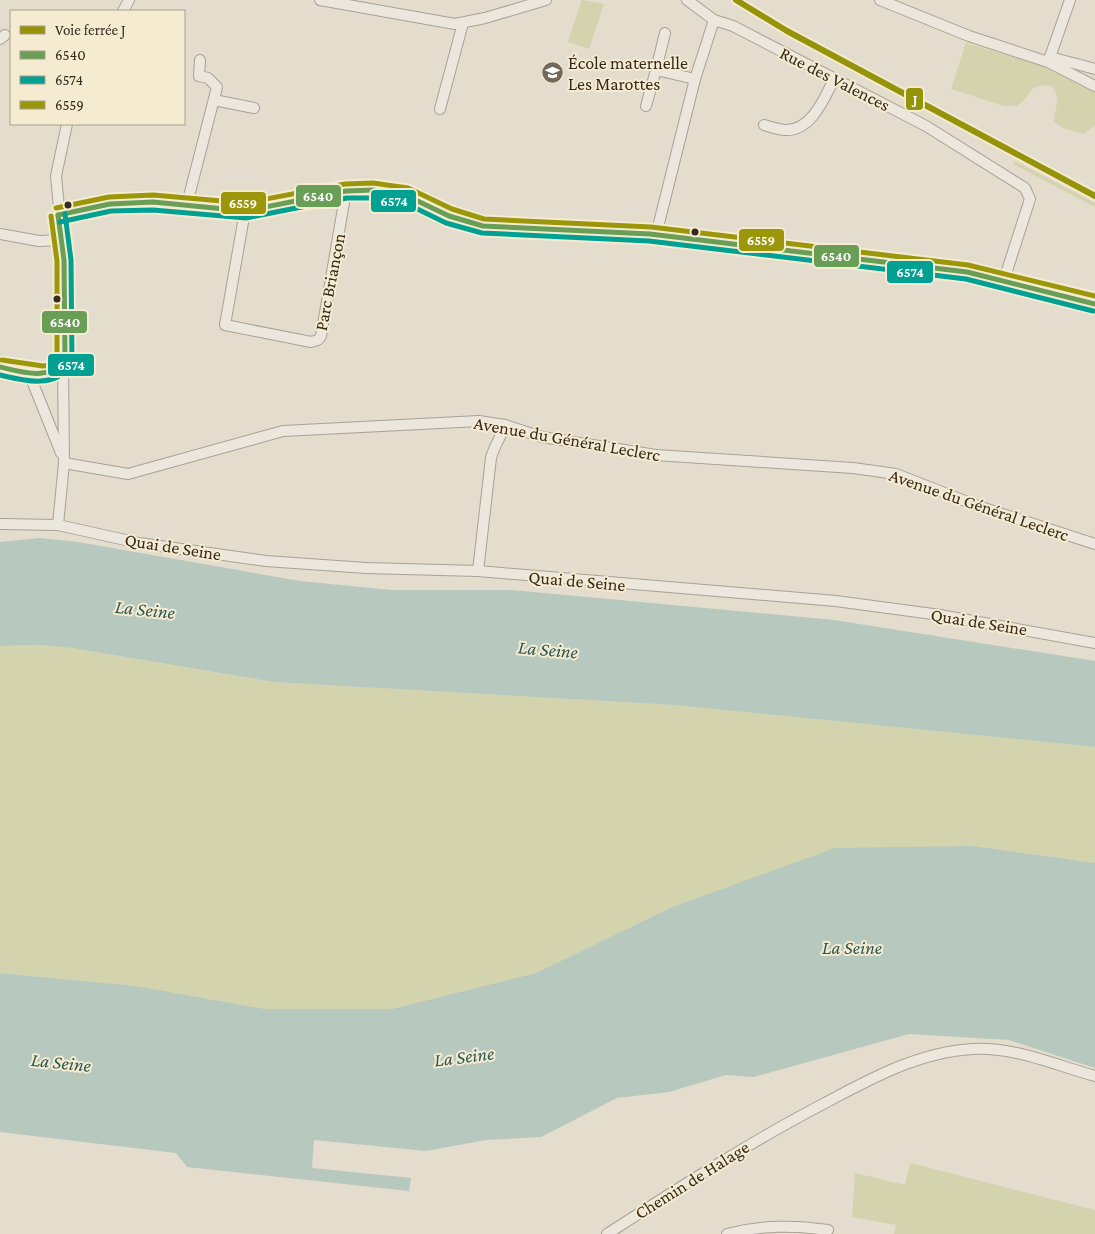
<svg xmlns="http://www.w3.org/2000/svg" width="1095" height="1234" viewBox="0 0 1095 1234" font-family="'Crimson Pro',serif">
<rect width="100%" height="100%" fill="#e4dccc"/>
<g fill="#d3d3ae">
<polygon points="582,0 604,4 589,49 568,42"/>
<path d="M 966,43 L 1038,64 L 1095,91 L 1095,125 L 1084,134 L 1063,128 L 1054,122 C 1054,108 1063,97 1051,86 C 1025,83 1033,98 1016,106 L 1004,106 L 951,89 Z"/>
<polygon points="1015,161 1095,203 1095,207 1013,164"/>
<polygon points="41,645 72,648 273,682 674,705 1095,747 1095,863 972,846 670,908 536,973 392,1009 265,1009 136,986 0,973 0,646"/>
<polygon points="910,1163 1095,1210 1095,1234 894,1234 896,1225 852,1217 855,1173 905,1185"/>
</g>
<g fill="#b7c8be">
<polygon points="40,538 78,542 300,581 391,590 512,590 834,620 1095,661 1095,747 674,705 273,682 72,648 41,645 0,646 0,542"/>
<polygon points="972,846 1095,863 1095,1068 1009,1040 909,1034 754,1077 726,1075 669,1092 617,1098 541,1137 486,1140 426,1151 314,1140 312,1168 411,1178 409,1191 187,1167 176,1153 0,1132 0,973 136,986 265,1009 392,1009 536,973 670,908 835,848"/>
</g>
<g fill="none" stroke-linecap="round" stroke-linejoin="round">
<defs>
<g id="minor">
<polyline points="320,0 455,24 485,18 546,0"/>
<polyline points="687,0 714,20 733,26 926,126 1025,188 1030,199 1004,280"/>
<polyline points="880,0 969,36 1048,62 1095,86"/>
<polyline points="123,11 129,0"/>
<polyline points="0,39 5,35"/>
<polyline points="1050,57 1070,0"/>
<polyline points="1049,59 1050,57 1095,69"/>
<polyline points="656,70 665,33"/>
<polyline points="214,100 254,108"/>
<polyline points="646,106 656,70 695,79"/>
<polyline points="440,109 463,23"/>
<path d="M 764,125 C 770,127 777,129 784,130 C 811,132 824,99 834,79"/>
<polyline points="187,204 217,87 208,78 199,76 200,60"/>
<polyline points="245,211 225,325 311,342 318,340 321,336 346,191"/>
<polyline points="58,215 110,204 153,202 245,211 346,191 373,190 405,195 449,216 483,226 650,234 967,272 1095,304"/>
<polyline points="0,234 39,241 61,240"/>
<polyline points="656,235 695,79 714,20"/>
<path d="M 0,367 C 19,371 50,381 63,364"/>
<polyline points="30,372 30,376 61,453"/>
<polyline points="64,463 128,474 283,431 479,421 505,425 542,437 656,455 853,468 896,474 978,506 1095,544"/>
<polyline points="0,524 58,525 139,543 266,561 366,568 478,571 836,601 940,615 1095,643"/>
<polyline points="58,525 64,463 63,364 66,347 64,260 56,176 67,124"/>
<path d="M 478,571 L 491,458 C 494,446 501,437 505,425"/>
<path d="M 607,1234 C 679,1188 750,1142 825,1103 C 872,1078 919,1052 973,1049 C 1016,1047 1055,1065 1095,1076"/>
<path d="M 727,1234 C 762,1225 793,1225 828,1230"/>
</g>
</defs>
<use href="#minor" stroke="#a9a195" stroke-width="12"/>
<use href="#minor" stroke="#ece7dd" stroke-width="10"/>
<defs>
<g id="bus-1">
<polyline points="58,215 110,204 153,202 245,211 346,191 373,190 405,195 449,216 483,226 650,234 967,272 1095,304"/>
<path d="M 0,367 C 22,372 48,381 65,361 L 64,260 L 58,215"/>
</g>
<g id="bus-2">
<polyline points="60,222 111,211 153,210 246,218 347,198 373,198 403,202 446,223 482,233 649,241 966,279 1093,311"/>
<path d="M 0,375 C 25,381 55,389 72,364 L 71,260 L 65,214"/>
</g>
<g id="bus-3">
<polyline points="56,208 109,197 153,195 245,203 345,184 373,183 408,188 452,209 484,219 651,227 968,265 1095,296"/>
<polyline points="2,360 43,366 50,365 57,358 57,261 51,216"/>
</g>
</defs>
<use href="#bus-1" stroke="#f5ebd1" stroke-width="9"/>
<use href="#bus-2" stroke="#f5ebd1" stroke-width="9"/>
<use href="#bus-3" stroke="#f5ebd1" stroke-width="9"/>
<use href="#bus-1" stroke="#689e55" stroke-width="5"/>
<use href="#bus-2" stroke="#00a092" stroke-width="5"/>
<use href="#bus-3" stroke="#9c970a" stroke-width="5"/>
<defs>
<polyline id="rail-1" points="736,0 787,31 1095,196"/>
</defs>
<use href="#rail-1" stroke="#f5ebd1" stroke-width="10"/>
<use href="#rail-1" stroke="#94930a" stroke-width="6"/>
</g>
<defs>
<symbol id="school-disc" viewBox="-11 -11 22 22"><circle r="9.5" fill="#74685a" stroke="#f5ebd1"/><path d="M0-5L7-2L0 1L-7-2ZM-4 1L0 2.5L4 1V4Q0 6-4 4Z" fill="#fff"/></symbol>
</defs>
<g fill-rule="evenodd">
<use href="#school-disc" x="540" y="60" width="25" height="25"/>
</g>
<g fill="#372a1d" stroke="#f5ebd1" stroke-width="2">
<circle cx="68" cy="205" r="4.5"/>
<circle cx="695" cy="232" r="4.5"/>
<circle cx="57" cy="299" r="4.5"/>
</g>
<g text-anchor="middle" stroke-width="4" stroke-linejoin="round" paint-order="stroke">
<g font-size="18" fill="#372a1d" stroke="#f5ebd1" text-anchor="start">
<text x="568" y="69">École maternelle<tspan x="568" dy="21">Les Marottes</tspan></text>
</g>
<g font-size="18" fill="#372a1d" stroke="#f5ebd1">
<text transform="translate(835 79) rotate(27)" y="6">Rue des Valences</text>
<text transform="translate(330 282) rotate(-79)" y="6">Parc Briançon</text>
<text transform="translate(567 439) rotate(10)" y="6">Avenue du Général Leclerc</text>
<text transform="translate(979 505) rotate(19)" y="6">Avenue du Général Leclerc</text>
<text transform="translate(173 547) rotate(9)" y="6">Quai de Seine</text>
<text transform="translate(577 581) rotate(5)" y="6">Quai de Seine</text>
<text transform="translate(979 622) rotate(9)" y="6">Quai de Seine</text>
<text transform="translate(692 1180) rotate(-32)" y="6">Chemin de Halage</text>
</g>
<g font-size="19" font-style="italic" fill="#2d5754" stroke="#f5ebd1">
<text transform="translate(145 609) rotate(6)" y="7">La Seine</text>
<text transform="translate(548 649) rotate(5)" y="7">La Seine</text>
<text x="852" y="954">La Seine</text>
<text transform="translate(464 1056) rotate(-7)" y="7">La Seine</text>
<text transform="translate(61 1062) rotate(6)" y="7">La Seine</text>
</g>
</g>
<g stroke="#f5ebd1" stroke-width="2">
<rect x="905" y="87" width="19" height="24" rx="5" fill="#94930a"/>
<rect x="295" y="184" width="47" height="24" rx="5" fill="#689e55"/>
<rect x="370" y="189" width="47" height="24" rx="5" fill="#00a092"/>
<rect x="220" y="191" width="47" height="24" rx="5" fill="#9c970a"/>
<rect x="738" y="228" width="47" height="24" rx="5" fill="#9c970a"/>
<rect x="813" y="244" width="47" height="24" rx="5" fill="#689e55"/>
<rect x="886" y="260" width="48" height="24" rx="5" fill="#00a092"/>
<rect x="41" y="310" width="47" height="24" rx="5" fill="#689e55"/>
<rect x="47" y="353" width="48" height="24" rx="5" fill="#00a092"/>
</g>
<g font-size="14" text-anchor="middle" font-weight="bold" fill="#fff">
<text x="915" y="104">J</text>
<text x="318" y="201">6540</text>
<text x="394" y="206">6574</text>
<text x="243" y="208">6559</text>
<text x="761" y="245">6559</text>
<text x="836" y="261">6540</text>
<text x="910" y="277">6574</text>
<text x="65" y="327">6540</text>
<text x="71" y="370">6574</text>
</g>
<rect x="10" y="10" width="175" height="115" fill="#f5ebd1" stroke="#a99e89"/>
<rect x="20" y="26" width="25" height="8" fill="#94930a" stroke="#a99e89"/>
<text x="55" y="35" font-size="15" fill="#372a1d">Voie ferrée J</text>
<rect x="20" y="51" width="25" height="8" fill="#689e55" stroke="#a99e89"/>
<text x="55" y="60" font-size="15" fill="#372a1d">6540</text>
<rect x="20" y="76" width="25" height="8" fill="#00a092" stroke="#a99e89"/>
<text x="55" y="85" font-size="15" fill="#372a1d">6574</text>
<rect x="20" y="101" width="25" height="8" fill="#9c970a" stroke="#a99e89"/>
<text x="55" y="110" font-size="15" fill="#372a1d">6559</text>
</svg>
